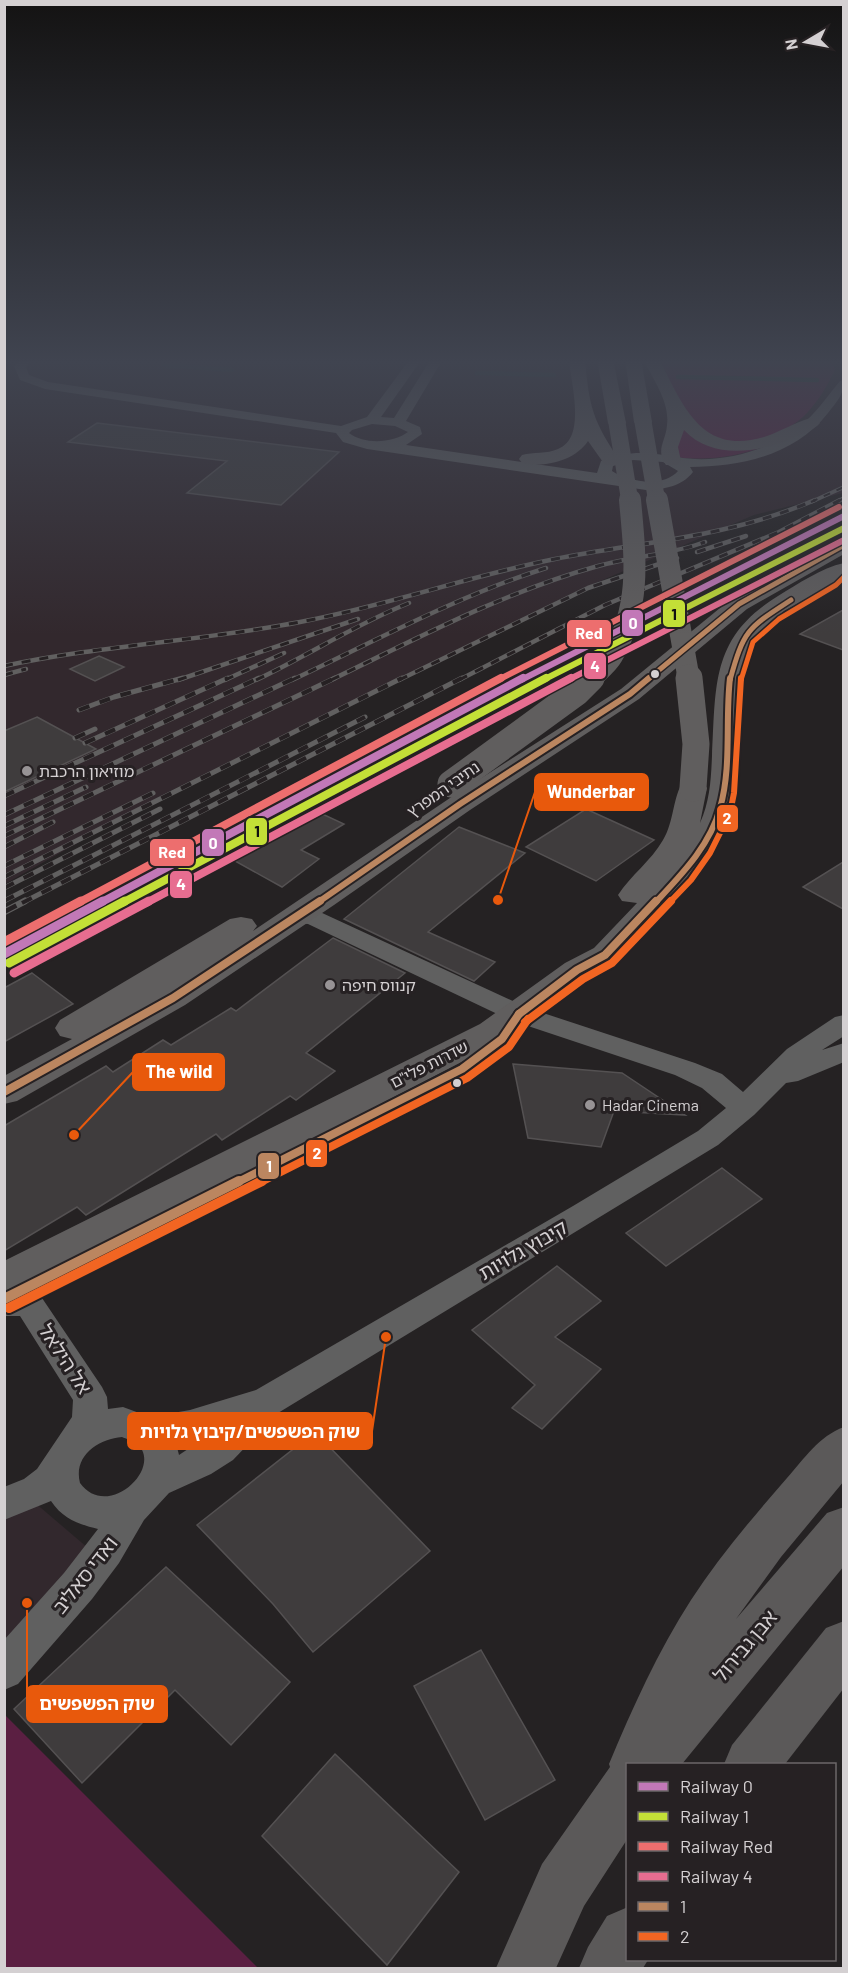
<svg xmlns="http://www.w3.org/2000/svg" width="848" height="1973" viewBox="0 0 848 1973" font-family="Barlow,'Noto Sans Hebrew',sans-serif">
<rect width="100%" height="100%" fill="#252223"/>
<g fill="#32282d">
<polygon points="5,359 843,359 843,493 754,515 575,592 168,792 5,884"/>
<polygon points="27,1496 95,1554 5,1652 5,1504"/>
</g>
<g fill="#5b1f42">
<path d="M 660,359 L 828,359 L 834,365 L 835,370 C 827,386 819,400 807,413 C 780,441 730,453 697,429 C 685,420 667,374 660,359 Z"/>
<path d="M 680,421 L 712,444 L 777,442 C 744,455 712,462 676,457 Z"/>
<polygon points="4,1715 5,1715 258,1968 5,1968"/>
</g>
<g fill="none" stroke-linecap="round" stroke-linejoin="round">
<g stroke="#1c4039" stroke-width="4.5">
<polyline points="164,365 232,370"/>
<polyline points="477,373 554,375"/>
<polyline points="678,377 817,380"/>
</g>
</g>
<g fill="#3f3c3d" stroke="#545152" stroke-width="1.5">
<polygon points="97,423 339,452 281,505 187,493 227,461 68,442"/>
<polygon points="843,610 843,650 800,634"/>
<polygon points="99,656 124,667 95,681 70,669"/>
<polygon points="37,717 96,749 4,792 4,731"/>
<polygon points="586,809 654,840 596,881 526,847"/>
<polygon points="318,812 344,824 301,850 319,859 282,887 235,861"/>
<polygon points="459,827 525,853 428,932 495,962 474,981 344,919"/>
<polygon points="843,862 843,909 803,887"/>
<polygon points="333,938 405,973 306,1053 335,1071 296,1100 290,1096 222,1140 216,1134 86,1215 77,1207 4,1251 4,1126 106,1066 113,1072 163,1040 171,1045 231,1008 236,1011"/>
<polygon points="32,973 73,1004 4,1042 4,988"/>
<polygon points="513,1064 622,1073 685,1115 614,1111 601,1147 528,1138"/>
<polygon points="722,1168 762,1199 666,1266 626,1233"/>
<polygon points="557,1266 601,1301 555,1337 601,1369 542,1429 512,1408 535,1385 472,1330"/>
<polygon points="315,1432 430,1551 313,1652 273,1604 197,1525"/>
<polygon points="166,1567 290,1682 231,1745 175,1690 82,1783 14,1709"/>
<polygon points="481,1650 555,1780 485,1820 414,1686"/>
<polygon points="335,1754 459,1872 387,1965 262,1836"/>
</g>
<g fill="none" stroke-linecap="round" stroke-linejoin="round">
<g fill="#606060" fill-rule="evenodd">
<path d="M 20,359 L 33,359 L 26,367 L 29,375 L 48,382 L 341,426 L 367,417 L 410,359 L 422,359 L 381,417 L 394,418 L 431,359 L 443,359 L 406,421 L 420,427 L 422,434 L 406,445 L 597,473 L 601,461 C 628,450 649,452 677,457 C 721,465 775,450 807,420 C 819,409 829,394 840,381 L 844,380 C 844,395 837,401 828,413 C 795,455 741,467 690,467 L 693,472 C 681,487 665,489 646,490 L 367,449 L 343,442 L 336,433 L 45,389 L 20,380 L 14,366 ZM 372,424 L 395,426 L 408,432 C 393,443 365,445 349,433 L 352,430 ZM 633,460 L 663,462 L 678,471 C 663,488 629,482 612,471 L 613,466 Z"/>
<path d="M 294,910 L 320,912 L 528,1008 L 695,1063 L 722,1074 L 743,1092 L 787,1049 L 835,1017 L 844,1015 L 844,1036 L 822,1050 L 844,1043 L 844,1062 L 798,1081 L 786,1083 L 754,1115 L 718,1145 L 278,1413 L 233,1460 L 211,1474 L 169,1493 L 144,1520 L 119,1563 L 92,1599 L 18,1684 L 4,1690 L 4,1640 L 64,1573 L 98,1529 C 78,1524 63,1519 51,1501 L 4,1520 L 4,1487 L 24,1479 L 37,1469 L 72,1417 L 73,1400 L 20,1316 L 4,1316 L 4,1290 L 25,1290 L 42,1298 L 102,1387 L 107,1397 L 108,1409 L 123,1407 L 150,1417 L 190,1410 L 256,1390 L 573,1206 L 698,1131 L 726,1108 L 702,1088 L 675,1075 L 510,1020 L 308,924 L 286,922 L 282,917 L 286,912 ZM 212,1433 L 179,1455 L 176,1443 ZM 122,1437 C 126,1439 132,1440 135,1442 C 167,1465 108,1522 80,1483 C 73,1456 98,1439 122,1437 Z"/>
</g>
<g fill="#5b5959" fill-rule="evenodd">
<path d="M 844,1427 L 844,1481 L 781,1557 L 736,1619 L 827,1513 L 844,1507 L 844,1566 L 682,1764 L 628,1764 L 628,1838 L 584,1906 L 556,1968 L 496,1968 L 542,1864 L 610,1767 L 609,1764 C 632,1709 658,1651 691,1600 C 719,1557 753,1517 787,1478 C 804,1459 819,1436 844,1427 Z"/>
<polygon points="844,1621 844,1688 785,1764 724,1764 732,1745 826,1628"/>
<polygon points="628,1907 628,1960 648,1960 643,1968 579,1968 588,1947 607,1916"/>
</g>
<g fill="#605e5e" fill-rule="evenodd">
<path d="M 569,359 L 585,359 C 589,407 593,421 620,461 L 617,465 L 605,465 L 588,441 C 575,461 544,468 522,463 L 519,459 L 522,455 C 533,452 547,454 558,449 C 587,438 571,385 569,359 Z"/>
<polygon points="597,359 613,359 626,423 623,427 611,427 608,423"/>
<polygon points="625,359 641,359 652,422 649,426 637,426 634,422"/>
<path d="M 643,359 L 659,359 C 683,405 701,456 764,437 C 780,432 795,422 811,418 L 817,419 L 820,423 C 814,430 804,433 795,437 C 761,452 713,461 684,430 L 678,447 L 681,461 L 678,465 L 666,465 C 655,450 666,441 667,425 C 670,402 653,379 643,359 Z"/>
<polygon points="844,539 844,554 747,609 639,699 470,810 334,905 185,1005 17,1101 4,1104 4,1076 72,1039 60,1036 55,1028 60,1020 230,919 241,917 252,919 257,926 253,931 450,798 621,689 731,599"/>
<path d="M 844,563 L 844,578 L 784,611 L 755,638 L 749,650 L 742,688 L 738,791 L 734,810 L 717,847 L 694,879 L 616,962 L 589,977 L 504,1040 L 19,1291 L 4,1296 L 4,1261 L 480,1024 L 565,963 L 594,948 L 637,903 L 622,901 L 618,895 C 631,875 651,861 663,840 C 674,822 673,796 683,782 L 693,780 L 703,782 L 707,788 L 700,823 C 710,801 711,779 712,756 C 716,684 711,637 778,596 C 798,584 821,568 844,563 Z"/>
</g>
<defs>
<g id="rail-far3">
<polyline points="811,502 844,487"/>
<polyline points="837,502 844,498"/>
</g>
<g id="rail-far2">
<polyline points="697,552 746,536"/>
<path d="M 4,666 C 102,645 202,641 300,622 C 386,606 469,576 555,559 C 647,541 726,538 815,500"/>
<polyline points="4,675 26,669"/>
<polyline points="178,680 358,619"/>
<polyline points="225,680 284,653"/>
<path d="M 256,680 C 307,656 356,624 409,603"/>
<path d="M 292,680 C 375,641 458,596 546,568"/>
<path d="M 331,680 C 418,638 504,592 598,566 C 633,556 670,555 705,542"/>
<polyline points="399,680 588,588 677,558"/>
<polyline points="459,680 605,605 779,532 840,500"/>
</g>
<g id="rail-far1">
<polyline points="79,710 114,697 183,678"/>
<polyline points="75,738 95,729"/>
<polyline points="85,743 228,678"/>
<polyline points="4,796 259,678"/>
<polyline points="4,815 295,678"/>
<polyline points="4,826 86,787"/>
<polyline points="4,836 335,678"/>
<polyline points="4,847 53,822"/>
<polyline points="4,866 153,793"/>
<polyline points="4,877 402,678"/>
<polyline points="4,888 160,809"/>
<polyline points="4,901 365,717"/>
<polyline points="22,903 462,678"/>
</g>
<polyline id="rail" points="4,912 25,901"/>
</defs>
<use href="#rail-far3" stroke="#616060" stroke-width="4"/>
<use href="#rail-far2" stroke="#616060" stroke-width="4.5"/>
<use href="#rail-far1" stroke="#616060" stroke-width="5"/>
<use href="#rail" stroke="#616060" stroke-width="7"/>
<use href="#rail-far3" stroke="#262123" stroke-width="2" stroke-dasharray="7" stroke-linecap="butt"/>
<use href="#rail-far2" stroke="#262123" stroke-width="3" stroke-dasharray="9" stroke-linecap="butt"/>
<use href="#rail-far1" stroke="#262123" stroke-width="4" stroke-dasharray="11" stroke-linecap="butt"/>
<use href="#rail" stroke="#262123" stroke-width="4.5" stroke-dasharray="14" stroke-linecap="butt"/>
<g stroke="#605e5e" stroke-width="17">
<polyline points="643,422 657,502"/>
<polyline points="617,423 630,502"/>
</g>
<g stroke="#605e5e" stroke-width="22">
<polyline points="657,500 689,680"/>
<path d="M 589,680 C 597,672 607,665 612,656 C 642,605 635,556 630,500"/>
</g>
<g stroke="#605e5e" stroke-width="27">
<polyline points="689,678 696,744 693,788"/>
<polyline points="451,784 577,692 591,678"/>
</g>
<defs>
<g id="bus-1-far3">
<polyline points="647,680 739,604 844,545"/>
<path d="M 730,680 C 744,629 748,628 791,600"/>
</g>
<g id="bus-1-far2">
<polyline points="317,903 460,804 630,694 649,678"/>
<path d="M 655,903 C 681,875 710,846 720,808 C 732,767 725,720 730,678"/>
</g>
<g id="bus-1-far1">
<polyline points="519,1014 577,970 605,955 656,901"/>
<polyline points="4,1092 173,998 320,901"/>
<polyline points="236,1183 462,1069 502,1039 519,1014"/>
</g>
<polyline id="bus-1" points="4,1299 239,1181"/>
<polyline id="bus-2-far3" points="741,680 753,642 779,619 836,585 844,577"/>
<polyline id="bus-2-far2" points="669,903 691,880 710,853 730,813 734,793 741,678"/>
<g id="bus-2-far1">
<polyline points="525,1022 583,979 612,963 671,901"/>
<polyline points="259,1183 467,1078 509,1047 528,1019"/>
</g>
<polyline id="bus-2" points="9,1308 262,1181"/>
</defs>
<use href="#bus-1-far3" stroke="#262123" stroke-width="8"/>
<use href="#bus-1-far2" stroke="#262123" stroke-width="10"/>
<use href="#bus-1-far1" stroke="#262123" stroke-width="12"/>
<use href="#bus-1" stroke="#262123" stroke-width="14"/>
<use href="#bus-2-far3" stroke="#262123" stroke-width="8"/>
<use href="#bus-2-far2" stroke="#262123" stroke-width="10"/>
<use href="#bus-2-far1" stroke="#262123" stroke-width="12"/>
<use href="#bus-2" stroke="#262123" stroke-width="14"/>
<use href="#bus-1-far3" stroke="#bb8660" stroke-width="5"/>
<use href="#bus-1-far2" stroke="#bb8660" stroke-width="6"/>
<use href="#bus-1-far1" stroke="#bb8660" stroke-width="8"/>
<use href="#bus-1" stroke="#bb8660" stroke-width="10"/>
<use href="#bus-2-far3" stroke="#f26522" stroke-width="5"/>
<use href="#bus-2-far2" stroke="#f26522" stroke-width="6"/>
<use href="#bus-2-far1" stroke="#f26522" stroke-width="8"/>
<use href="#bus-2" stroke="#f26522" stroke-width="10"/>
<defs>
<polyline id="rail-1-far2" points="521,680 844,516"/>
<polyline id="rail-1-far1" points="100,903 523,678"/>
<polyline id="rail-1" points="4,954 103,901"/>
<polyline id="rail-2-far2" points="543,680 844,528"/>
<polyline id="rail-2-far1" points="122,903 546,678"/>
<polyline id="rail-2" points="9,963 125,901"/>
<polyline id="rail-3-far2" points="498,680 839,507"/>
<polyline id="rail-3-far1" points="78,903 501,678"/>
<polyline id="rail-3" points="4,942 81,901"/>
<polyline id="rail-4-far2" points="568,680 844,540"/>
<polyline id="rail-4-far1" points="146,903 571,678"/>
<polyline id="rail-4" points="14,973 149,901"/>
</defs>
<use href="#rail-1-far2" stroke="#262123" stroke-width="9"/>
<use href="#rail-1-far1" stroke="#262123" stroke-width="11"/>
<use href="#rail-1" stroke="#262123" stroke-width="14"/>
<use href="#rail-2-far2" stroke="#262123" stroke-width="9"/>
<use href="#rail-2-far1" stroke="#262123" stroke-width="11"/>
<use href="#rail-2" stroke="#262123" stroke-width="14"/>
<use href="#rail-3-far2" stroke="#262123" stroke-width="9"/>
<use href="#rail-3-far1" stroke="#262123" stroke-width="11"/>
<use href="#rail-3" stroke="#262123" stroke-width="14"/>
<use href="#rail-4-far2" stroke="#262123" stroke-width="9"/>
<use href="#rail-4-far1" stroke="#262123" stroke-width="11"/>
<use href="#rail-4" stroke="#262123" stroke-width="14"/>
<use href="#rail-1-far2" stroke="#c278b7" stroke-width="6"/>
<use href="#rail-1-far1" stroke="#c278b7" stroke-width="8"/>
<use href="#rail-1" stroke="#c278b7" stroke-width="9"/>
<use href="#rail-2-far2" stroke="#c3df37" stroke-width="6"/>
<use href="#rail-2-far1" stroke="#c3df37" stroke-width="8"/>
<use href="#rail-2" stroke="#c3df37" stroke-width="9"/>
<use href="#rail-3-far2" stroke="#ed6e6e" stroke-width="6"/>
<use href="#rail-3-far1" stroke="#ed6e6e" stroke-width="8"/>
<use href="#rail-3" stroke="#ed6e6e" stroke-width="9"/>
<use href="#rail-4-far2" stroke="#e76d90" stroke-width="6"/>
<use href="#rail-4-far1" stroke="#e76d90" stroke-width="8"/>
<use href="#rail-4" stroke="#e76d90" stroke-width="9"/>
</g>
<linearGradient id="sky" x2="0" y2="1"><stop stop-color="#141313"/><stop offset="0.57" stop-color="#404450"/><stop offset="1" stop-color="#404450" stop-opacity="0"/></linearGradient>
<rect width="848" height="635" fill="url(#sky)"/>
<g fill="#d4d0d2" stroke="#262123" stroke-width="2">
<circle cx="655" cy="674" r="5"/>
<circle cx="457" cy="1083" r="5"/>
</g>
<g fill="#979395" stroke="#262123" stroke-width="2">
<circle cx="27" cy="771" r="6"/>
<circle cx="330" cy="985" r="6"/>
<circle cx="590" cy="1105" r="6"/>
</g>
<g text-anchor="middle" stroke-width="6" stroke-linejoin="round" paint-order="stroke">
<g font-size="16" fill="#d4d0d2" stroke="#262123" text-anchor="start">
<text x="39" y="777">מוזיאון הרכבת</text>
<text x="342" y="991">קנווס חיפה</text>
<text x="602" y="1111">Hadar Cinema</text>
</g>
<g font-size="16" fill="#d4d0d2" stroke="#262123">
<text transform="translate(443 789) rotate(-35)" y="6">נתיבי המפרץ</text>
<text transform="translate(429 1064) rotate(-27)" y="6">שדרות פלי"ם</text>
</g>
<g font-size="20" fill="#d4d0d2" stroke="#262123">
<text transform="translate(523 1250) rotate(-30)" y="7">קיבוץ גלויות</text>
<text transform="translate(65 1359) rotate(57)" y="7">אל הילאל</text>
<text transform="translate(85 1575) rotate(-52)" y="7">ואדי סאליב</text>
<text transform="translate(745 1646) rotate(-50)" y="7">אבן גבירול</text>
</g>
</g>
<path fill="none" stroke="#e8590c" stroke-width="2" d="M498 900L535 792M74 1135L133 1072M386 1337L372 1431M27 1603L27 1704"/>
<g fill="#e8590c" stroke="#262123" stroke-width="2">
<circle cx="498" cy="900" r="6"/>
<circle cx="74" cy="1135" r="6"/>
<circle cx="386" cy="1337" r="6"/>
<circle cx="27" cy="1603" r="6"/>
</g>
<g fill="#e8590c" stroke="#e8590c" stroke-width="2">
<rect x="535" y="774" width="113" height="36" rx="6"/>
<rect x="133" y="1054" width="91" height="36" rx="6"/>
<rect x="128" y="1413" width="244" height="36" rx="6"/>
<rect x="27" y="1686" width="140" height="36" rx="6"/>
</g>
<g font-size="18" text-anchor="middle" font-weight="bold" fill="#fff">
<text x="591" y="798">Wunderbar</text>
<text x="179" y="1078">The wild</text>
<text x="250" y="1438">שוק הפשפשים/קיבוץ גלויות</text>
<text x="97" y="1710">שוק הפשפשים</text>
</g>
<g stroke="#262123" stroke-width="2">
<rect x="662" y="599" width="24" height="29" rx="6" fill="#c3df37"/>
<rect x="621" y="609" width="23" height="28" rx="6" fill="#c278b7"/>
<rect x="566" y="619" width="46" height="29" rx="6" fill="#ed6e6e"/>
<rect x="583" y="652" width="24" height="28" rx="6" fill="#e76d90"/>
<rect x="716" y="804" width="23" height="29" rx="6" fill="#f26522"/>
<rect x="245" y="817" width="23" height="29" rx="6" fill="#c3df37"/>
<rect x="201" y="828" width="24" height="29" rx="6" fill="#c278b7"/>
<rect x="149" y="838" width="46" height="29" rx="6" fill="#ed6e6e"/>
<rect x="169" y="870" width="24" height="29" rx="6" fill="#e76d90"/>
<rect x="305" y="1139" width="23" height="29" rx="6" fill="#f26522"/>
<rect x="257" y="1152" width="23" height="28" rx="6" fill="#bb8660"/>
</g>
<g font-size="16" text-anchor="middle" font-weight="bold" fill="#fff">
<text x="633" y="629">0</text>
<text x="589" y="639">Red</text>
<text x="595" y="672">4</text>
<text x="727" y="824">2</text>
<text x="213" y="849">0</text>
<text x="172" y="858">Red</text>
<text x="181" y="890">4</text>
<text x="317" y="1159">2</text>
<text x="269" y="1172">1</text>
</g>
<g font-size="16" text-anchor="middle" font-weight="bold" fill="#111">
<text x="674" y="620">1</text>
<text x="257" y="837">1</text>
</g>
<rect width="848" height="1973" fill="none" stroke="#d4d0d2" stroke-width="12"/>
<rect x="626" y="1763" width="210" height="198" fill="#262123" stroke="#6c6769" stroke-width="1.5"/>
<rect x="638" y="1782" width="30" height="9" fill="#c278b7" stroke="#6c6769" stroke-width="1.5"/>
<text x="680" y="1793" font-size="18" fill="#d4d0d2">Railway 0</text>
<rect x="638" y="1812" width="30" height="9" fill="#c3df37" stroke="#6c6769" stroke-width="1.5"/>
<text x="680" y="1823" font-size="18" fill="#d4d0d2">Railway 1</text>
<rect x="638" y="1842" width="30" height="9" fill="#ed6e6e" stroke="#6c6769" stroke-width="1.5"/>
<text x="680" y="1853" font-size="18" fill="#d4d0d2">Railway Red</text>
<rect x="638" y="1872" width="30" height="9" fill="#e76d90" stroke="#6c6769" stroke-width="1.5"/>
<text x="680" y="1883" font-size="18" fill="#d4d0d2">Railway 4</text>
<rect x="638" y="1902" width="30" height="9" fill="#bb8660" stroke="#6c6769" stroke-width="1.5"/>
<text x="680" y="1913" font-size="18" fill="#d4d0d2">1</text>
<rect x="638" y="1932" width="30" height="9" fill="#f26522" stroke="#6c6769" stroke-width="1.5"/>
<text x="680" y="1943" font-size="18" fill="#d4d0d2">2</text>
<g transform="translate(806 42) rotate(260)" stroke="#262123" stroke-width="4.5" paint-order="stroke">
<path d="M0-4.5L10 22L0 15L-10 22Z" fill="#d4d0d2"/>
<text y="-9" font-size="16" font-weight="bold" text-anchor="middle" fill="#d4d0d2">N</text>
</g>
</svg>
